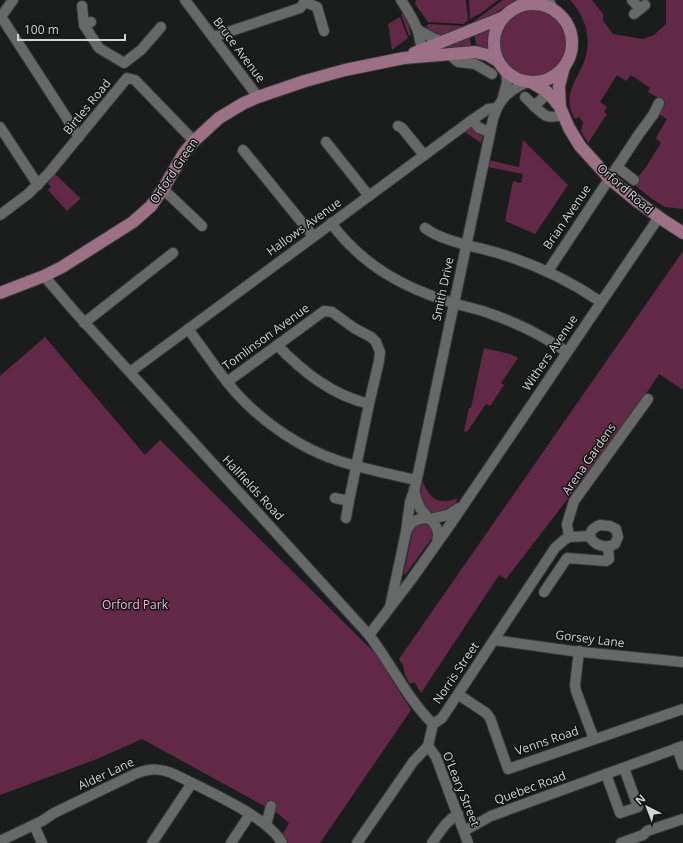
<svg xmlns="http://www.w3.org/2000/svg" width="683" height="843" viewBox="0 0 683 843" font-family="'Open Sans',sans-serif">
<rect width="100%" height="100%" fill="#1a1d1c"/>
<g fill="#612946">
<polygon points="416,0 466,0 468,20 464,24 428,22 415,4"/>
<polygon points="469,0 498,0 481,13 470,19"/>
<polygon points="503,0 516,0 491,16 471,26 470,24"/>
<path d="M 570,0 L 592,0 L 603,14 L 603,21 L 613,34 L 643,39 L 654,35 L 666,24 L 666,0 L 683,0 L 683,209 L 665,207 L 652,199 L 617,171 L 634,182 L 646,167 L 661,143 L 656,138 L 667,119 L 657,113 L 663,101 L 648,92 L 650,88 L 631,75 L 626,81 L 617,75 L 600,102 L 607,107 L 604,112 L 607,114 L 588,143 L 581,131 L 583,122 L 579,117 L 575,119 C 561,94 577,82 585,59 C 592,38 585,16 570,0 Z"/>
<circle cx="534" cy="44" r="35"/>
<polygon points="404,12 408,22 411,35 409,36 401,14"/>
<polygon points="400,17 408,38 392,50 388,24"/>
<polygon points="429,24 463,26 464,27 443,37 430,33 426,26"/>
<polygon points="491,27 488,37 488,49 477,48 474,33"/>
<polygon points="469,35 472,49 463,49 459,47 441,49 441,47"/>
<polygon points="473,126 483,134 481,143 465,132"/>
<polygon points="523,140 568,185 535,234 505,221 513,181 521,183 523,174 488,167 489,160 519,167"/>
<polygon points="55,174 79,197 81,198 67,211 48,190 51,187 48,183"/>
<polygon points="683,251 683,390 659,374 633,414 506,579 499,575 421,693 415,683 414,682 410,684 405,675 403,665 399,659"/>
<polygon points="45,337 145,455 160,440 386,664 389,675 411,710 320,843 277,843 289,823 277,813 142,739 97,759 0,795 0,376"/>
<polygon points="484,348 510,354 518,358 501,383 504,385 490,406 486,404 467,432 464,431 469,408 471,408"/>
<path d="M 422,481 C 428,492 432,503 449,501 C 452,500 455,499 458,499 L 451,510 L 433,514 L 425,509 L 419,492 L 421,492 Z"/>
<polygon points="428,522 435,534 405,575 404,572 414,524"/>
</g>
<g fill="none" stroke-linecap="round" stroke-linejoin="round">
<defs>
<g id="minor">
<polyline points="185,0 258,97"/>
<path d="M 401,0 C 407,9 413,19 417,29 C 421,37 418,48 428,54"/>
<polyline points="549,0 553,10"/>
<polyline points="632,0 640,9"/>
<polyline points="305,2 317,7 324,31"/>
<polyline points="82,6 84,25 91,22"/>
<polyline points="515,9 524,0"/>
<polyline points="634,14 645,5"/>
<polyline points="0,15 79,137"/>
<polyline points="0,18 13,0"/>
<polyline points="84,25 99,48 124,63 141,50 161,27"/>
<polyline points="418,30 431,37 443,42"/>
<polyline points="213,37 300,8 305,2 304,0"/>
<polyline points="449,54 458,62 475,64 492,74"/>
<polyline points="503,97 507,82 506,71"/>
<polyline points="525,97 534,106 543,98"/>
<path d="M 534,106 C 546,117 547,119 563,115"/>
<polyline points="472,120 479,128 490,132"/>
<polyline points="398,126 402,128 424,155"/>
<polyline points="0,127 38,185"/>
<polyline points="326,142 369,196"/>
<polyline points="243,150 313,236"/>
<polyline points="617,167 634,180"/>
<polyline points="163,189 202,226"/>
<polyline points="0,215 28,194 48,174 127,78 135,80 194,141"/>
<path d="M 331,223 C 363,266 404,288 453,303 C 466,307 479,309 491,314 C 518,323 543,336 567,352"/>
<path d="M 425,228 C 443,242 479,247 501,254 C 537,265 570,281 601,302"/>
<polyline points="548,271 639,134 653,115 659,103"/>
<path d="M 44,276 L 75,312 L 369,635 C 391,664 407,698 433,724"/>
<polyline points="84,323 173,253"/>
<path d="M 188,329 C 205,351 219,374 238,395 C 265,424 302,449 339,461 C 364,469 390,474 416,480"/>
<path d="M 277,345 C 303,372 332,395 369,404"/>
<polyline points="130,372 472,120 488,109 496,108"/>
<polyline points="227,382 324,311 332,312 354,328 371,337 376,342 380,352 379,361 369,404 349,501"/>
<path d="M 414,489 C 415,496 417,502 420,508 C 429,521 442,524 437,543"/>
<polyline points="335,498 349,501 346,518"/>
<polyline points="430,519 448,515 459,508"/>
<path d="M 600,525 L 610,526 L 616,529 L 618,537 L 615,544 C 600,553 577,534 600,525 Z"/>
<path d="M 406,532 C 410,522 419,516 430,519"/>
<polyline points="569,537 590,536"/>
<polyline points="544,592 567,558 606,561 609,559 608,547"/>
<path d="M 390,607 L 406,532 L 410,502 L 415,488 L 493,119 C 499,99 508,91 527,82"/>
<polyline points="369,635 411,580 452,522 659,217"/>
<polyline points="494,640 572,651 683,662"/>
<polyline points="579,651 575,685 576,691 594,739"/>
<polyline points="459,695 486,713 490,718 508,769 683,709"/>
<polyline points="428,746 436,757 468,843"/>
<polyline points="677,748 683,765"/>
<polyline points="606,774 620,813 638,807 624,768"/>
<polyline points="34,825 42,843"/>
<polyline points="266,825 271,806"/>
<polyline points="464,831 491,816 683,746"/>
<path d="M 0,841 L 42,821 L 54,813 L 135,774 C 150,768 161,768 176,775 C 203,789 269,817 282,843"/>
<polyline points="152,843 192,783"/>
<polyline points="231,843 250,814"/>
<polyline points="357,843 413,762 428,746 433,724 442,718 448,709 555,548 564,540 569,537 567,524 574,501 648,399"/>
<path d="M 432,843 C 440,832 446,821 458,814"/>
<polyline points="621,843 643,835 647,831 683,819"/>
</g>
<g id="major">
<circle cx="533" cy="43" r="39"/>
<polyline points="414,53 504,17"/>
<polyline points="531,82 546,91 551,96 560,107 569,128 580,146 610,179 638,202 663,220 683,233"/>
<polyline points="560,107 559,86 564,67"/>
<polyline points="0,293 44,276 62,267 133,222 151,206 163,189 184,153 194,141 219,118 244,103 258,97 305,81 345,70 404,58 475,52 488,55 498,61"/>
</g>
</defs>
<use href="#minor" stroke="#373838" stroke-width="12"/>
<use href="#major" stroke="#373838" stroke-width="14"/>
<use href="#minor" stroke="#666968" stroke-width="10"/>
<use href="#major" stroke="#9c7185" stroke-width="12"/>
</g>
<g text-anchor="middle" stroke-width="3" stroke-linejoin="round" paint-order="stroke">
<g font-size="12" fill="#d3d4d4" stroke="#111413">
<text transform="translate(239 50) rotate(53)" y="4">Bruce Avenue</text>
<text transform="translate(87 107) rotate(-51)" y="4">Birtles Road</text>
<text transform="translate(174 171) rotate(-56)" y="4">Orford Green</text>
<text transform="translate(625 189) rotate(41)" y="4">Orford Road</text>
<text transform="translate(567 217) rotate(-56)" y="4">Brian Avenue</text>
<text transform="translate(304 227) rotate(-36)" y="4">Hallows Avenue</text>
<text transform="translate(443 289) rotate(-78)" y="4">Smith Drive</text>
<text transform="translate(266 337) rotate(-36)" y="4">Tomlinson Avenue</text>
<text transform="translate(550 353) rotate(-56)" y="4">Withers Avenue</text>
<text transform="translate(589 459) rotate(-55)" y="4">Arena Gardens</text>
<text transform="translate(253 488) rotate(47)" y="4">Hallfields Road</text>
<text transform="translate(590 639) rotate(7)" y="4">Gorsey Lane</text>
<text transform="translate(456 673) rotate(-56)" y="4">Norris Street</text>
<text transform="translate(547 741) rotate(-19)" y="4">Venns Road</text>
<text transform="translate(106 774) rotate(-25)" y="4">Alder Lane</text>
<text transform="translate(530 788) rotate(-20)" y="4">Quebec Road</text>
<text transform="translate(461 789) rotate(68)" y="4">O'Leary Street</text>
</g>
<g font-size="12" fill="#f7b7d3" stroke="#111413">
<text x="135" y="609">Orford Park</text>
</g>
</g>
<g transform="translate(647 807) rotate(318)" stroke="#111413" stroke-width="3" paint-order="stroke">
<path d="M0-3L7 15L0 10L-7 15Z" fill="#d3d4d4"/>
<text y="-6" font-size="11" font-weight="bold" text-anchor="middle" fill="#d3d4d4">N</text>
</g>
<path d="M18 34v6h107v-6" fill="none" stroke="#d3d4d4" stroke-width="2"/>
<text x="24" y="34" font-size="12" fill="#d3d4d4" stroke="#111413" stroke-width="3" paint-order="stroke">100 m</text>
</svg>
